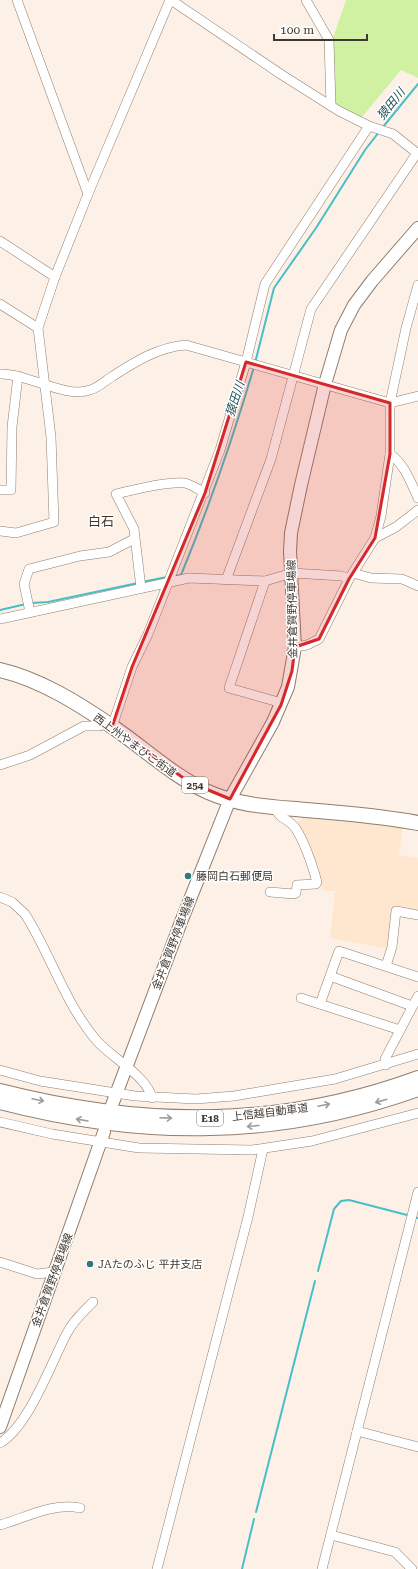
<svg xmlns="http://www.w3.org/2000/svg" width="418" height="1569" viewBox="0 0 418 1569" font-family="'Roboto Serif','Noto Sans JP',serif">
<rect width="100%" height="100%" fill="#fdf1e7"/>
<polygon fill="#ffe6cf" points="303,816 403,825 399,855 418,858 418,913 394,909 389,949 330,938 335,891 324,891 320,884 297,824"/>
<polygon fill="#d0f0a2" points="346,0 418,0 418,78 401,70 361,118 338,106 333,98 332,41"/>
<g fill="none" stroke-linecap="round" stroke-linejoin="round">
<g stroke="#46bfc7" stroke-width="2">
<polyline points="383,127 418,84"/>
<polyline points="255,363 274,288 316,228 365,150 379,132"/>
<path d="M 174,576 L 181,575 C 209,507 233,438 254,367"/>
<polyline points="142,582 167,577"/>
<polyline points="31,603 48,602 138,583"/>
<polyline points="0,610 26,604"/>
<polyline points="417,1218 418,1218"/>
<polyline points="318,1271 334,1209 341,1201 349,1200 407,1215"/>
<polyline points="256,1512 315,1281"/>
<polyline points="242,1569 254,1519"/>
</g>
<defs>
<g id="minor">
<polyline points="17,0 88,194"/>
<polyline points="171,0 282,75 339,111 369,126 393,134 418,154"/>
<polyline points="306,0 329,40 331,106"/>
<polyline points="0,241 55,277"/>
<polyline points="0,304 38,328"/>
<path d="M 0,374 C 27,373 65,399 90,390 C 98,388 106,380 113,376 C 136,361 159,347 186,345 L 390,403 L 418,396"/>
<path d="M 390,454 C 405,465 410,481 418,498"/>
<polyline points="0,490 11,490 12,427 18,376"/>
<polyline points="0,531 16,533 54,522 51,437 38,328 55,277 88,194 170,0"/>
<polyline points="375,538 396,527 418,510"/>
<polyline points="353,573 371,578 402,579 418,586"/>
<polyline points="226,580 271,459 311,309 417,153"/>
<polyline points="265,581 229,688 282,703"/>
<path d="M 141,588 L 134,529 L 116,494 C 132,490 170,481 185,483 C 192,485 198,489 205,493"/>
<polyline points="30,612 24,584 29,569 80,556 109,552 134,539"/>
<polyline points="0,619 189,578 265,581 292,573 342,576 349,579"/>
<polyline points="295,647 307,645 319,639 349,579 375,538 381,516 390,454 390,403 406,328 418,285"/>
<polyline points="112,727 132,667 148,634 220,450 246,362 265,284 369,126"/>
<polyline points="0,765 30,755 84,726 100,726 106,723"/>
<path d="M 270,892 L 294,894 L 296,893 L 297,885 L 316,884 L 317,882 C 312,864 306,845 296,829 C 289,818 279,820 275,807"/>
<path d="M 0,897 L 12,902 L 25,914 C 51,955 65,1004 97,1041 C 112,1058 147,1076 152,1098"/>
<polyline points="386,966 392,947 396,911 418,915"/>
<polyline points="330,976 412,1006"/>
<polyline points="301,998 400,1030"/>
<polyline points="320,1004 339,951 418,977"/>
<polyline points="386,1065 385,1059 418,996"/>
<polyline points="0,1070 40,1081 135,1096 196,1099 234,1096 335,1079 418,1054"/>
<polyline points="0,1122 52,1134 139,1148 252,1150 312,1141 418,1113"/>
<polyline points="0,1262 37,1274 54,1272"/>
<polyline points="357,1431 418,1447"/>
<path d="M 0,1443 C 29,1426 51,1363 67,1333 C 73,1321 83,1312 93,1302"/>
<path d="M 0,1525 C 25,1518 54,1502 80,1508"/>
<polyline points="331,1535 395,1552 412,1569"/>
<polyline points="157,1569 248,1217 263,1149"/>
<polyline points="322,1569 418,1192"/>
</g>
<g id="major">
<polyline points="112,1105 181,922 230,799 273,722 288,687 295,647 290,551 291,533 301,485 325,384 341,330 354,305 372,281 418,228"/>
<polyline points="0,1427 104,1132"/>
</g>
<g id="highway">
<path d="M 0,670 C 40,679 79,704 113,727 C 145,749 173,776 208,792 C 239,806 274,807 306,810 C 344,813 381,816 418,823"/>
<path d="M 0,1091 C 142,1127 279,1129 418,1078"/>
<path d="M 0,1102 C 142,1139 279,1139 418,1089"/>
</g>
</defs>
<use href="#minor" stroke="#8f7e6e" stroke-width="10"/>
<use href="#major" stroke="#8f7e6e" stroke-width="14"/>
<use href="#highway" stroke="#8f7e6e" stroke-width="16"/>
<use href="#minor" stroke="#fff" stroke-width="9"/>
<use href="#major" stroke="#fff" stroke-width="12"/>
<use href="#highway" stroke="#fff" stroke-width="14"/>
</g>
<defs><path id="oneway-shaft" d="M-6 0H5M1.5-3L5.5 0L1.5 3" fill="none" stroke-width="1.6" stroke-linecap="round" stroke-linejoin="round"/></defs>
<g stroke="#9f9c98">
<use href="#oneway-shaft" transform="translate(38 1100) rotate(12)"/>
<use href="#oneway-shaft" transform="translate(381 1101) rotate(164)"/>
<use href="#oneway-shaft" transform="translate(324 1105) rotate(-12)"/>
<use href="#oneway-shaft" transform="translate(166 1118) rotate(2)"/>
<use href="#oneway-shaft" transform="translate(82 1120) rotate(-170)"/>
<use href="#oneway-shaft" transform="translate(253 1126) rotate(175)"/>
</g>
<path fill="#d62828" fill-opacity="0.2" stroke="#d62828" stroke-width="3" stroke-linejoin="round" d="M 246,362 L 390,403 L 390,454 L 375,538 L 349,579 L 319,639 L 295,647 L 292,671 L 281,705 L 230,799 L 189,782 L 112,727 L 132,667 L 205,493 Z"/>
<g fill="#307977" stroke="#fff" stroke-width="1.5">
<circle cx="188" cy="876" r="4"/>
<circle cx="90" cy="1264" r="4"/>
</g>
<g text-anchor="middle" stroke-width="3" stroke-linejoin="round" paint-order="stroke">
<g fill="#fff" stroke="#79746f" stroke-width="1">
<rect x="182" y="777" width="26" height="16" rx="3"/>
<rect x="197" y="1110" width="26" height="16" rx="3"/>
</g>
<g font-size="10" font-weight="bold" fill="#3f3831">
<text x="195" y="789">254</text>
<text x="210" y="1122">E18</text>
</g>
<g font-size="11" fill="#3f3831" stroke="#fff">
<text transform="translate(292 609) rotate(-91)" y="4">金井倉賀野停車場線</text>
<text transform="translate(135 745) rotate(36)" y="4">西上州やまびこ街道</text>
<text transform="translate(173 943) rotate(-69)" y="4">金井倉賀野停車場線</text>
<text transform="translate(270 1112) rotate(-7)" y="4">上信越自動車道</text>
<text transform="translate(52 1280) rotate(-70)" y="4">金井倉賀野停車場線</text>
</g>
<g font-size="11" fill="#3f3831" stroke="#fff" text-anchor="start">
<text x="196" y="880">藤岡白石郵便局</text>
<text x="98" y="1268">JAたのふじ 平井支店</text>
</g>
<g font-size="12" font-style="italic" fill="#205357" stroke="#fff">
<text transform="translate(391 104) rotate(-51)" y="4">猿田川</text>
<text transform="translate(235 399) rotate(-72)" y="4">猿田川</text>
</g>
<g font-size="13" fill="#433426" stroke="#fff">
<text x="101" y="526">白石</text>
</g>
</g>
<path d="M274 34v6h93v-6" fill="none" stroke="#3f3831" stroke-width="2"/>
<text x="280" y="34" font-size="12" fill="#3f3831" stroke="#ffffff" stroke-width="3" paint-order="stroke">100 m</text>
</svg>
